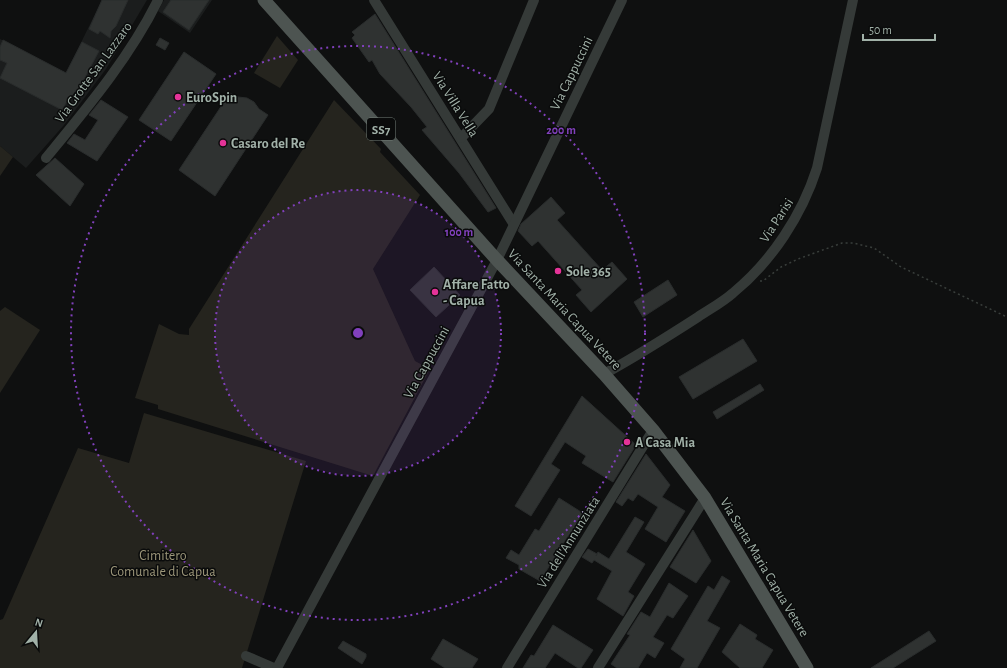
<svg xmlns="http://www.w3.org/2000/svg" width="1007" height="668" viewBox="0 0 1007 668" font-family="'Alegreya Sans',sans-serif">
<rect width="100%" height="100%" fill="#0f1010"/>
<g fill="#1b1d1d">
<polygon points="102,0 147,0 106,69 64,125 26,168 0,146 0,39 66,73"/>
<polygon points="164,0 212,0 190,33 158,11"/>
</g>
<g fill="#25241e">
<polygon points="277,36 298,60 280,88 254,73"/>
<polygon points="334,100 381,149 380,152 420,195 373,269 415,361 430,369 373,476 158,409 158,405 135,398 159,324 179,334 189,335 189,329"/>
<polygon points="0,146 13,157 0,176"/>
<polygon points="5,307 40,330 0,393 0,311"/>
<polygon points="144,413 306,461 242,668 0,668 0,620 3,619 78,448 129,463"/>
</g>
<g fill="#2f3231" stroke="#292c2c">
<polygon points="102,0 128,0 116,26 111,31 110,38 100,31 98,34 89,29"/>
<polygon points="171,0 209,0 189,30 163,12"/>
<polygon points="375,14 496,208 488,212 459,173 422,130 427,127 411,107 380,74 372,60 369,62 352,38 355,35 352,32"/>
<polygon points="160,38 169,43 165,50 156,45"/>
<polygon points="3,40 66,73 82,42 99,51 74,98 70,96 62,110 0,78 7,63 0,60 0,47"/>
<polygon points="184,52 216,74 171,141 139,120"/>
<polygon points="230,93 238,97 247,98 254,102 259,109 268,115 215,196 179,170"/>
<polygon points="101,100 128,117 97,161 67,143 74,134 85,140 98,120 89,115"/>
<polygon points="55,158 84,184 70,206 36,175"/>
<polygon points="551,197 565,213 557,220 602,270 612,262 627,279 591,312 576,295 582,290 538,241 532,246 518,231 521,224"/>
<polygon points="434,267 460,295 436,317 410,290"/>
<polygon points="668,280 677,295 643,317 634,302"/>
<polygon points="743,339 757,361 693,399 679,377"/>
<polygon points="760,384 764,390 717,419 713,412"/>
<polygon points="582,396 636,445 613,482 582,463 586,456 565,442 551,464 560,470 531,516 515,506"/>
<polygon points="646,454 670,485 662,497 685,511 666,542 645,529 658,507 638,494 633,501 628,498 622,506 616,502"/>
<polygon points="559,498 589,517 575,541 568,536 540,581 519,569 519,565 506,558 511,550 519,555 535,529 539,531"/>
<polygon points="635,517 644,522 626,552 645,564 628,592 634,596 623,616 597,599 612,571 594,560 592,563 582,557 588,549 597,554 596,556 598,552 609,559"/>
<polygon points="693,530 711,561 696,583 670,567"/>
<polygon points="722,576 730,581 707,621 720,628 697,668 680,668 685,659 671,649 708,586 714,590"/>
<polygon points="669,583 688,596 673,618 667,615 653,637 664,643 655,658 647,653 638,668 617,668 611,664 630,635 627,634 641,612 650,617"/>
<polygon points="740,624 757,635 755,639 773,650 762,668 740,668 722,652"/>
<polygon points="553,625 593,650 581,668 578,668 555,653 545,668 523,668 531,655 534,656"/>
<polygon points="929,631 936,641 893,668 871,668"/>
<polygon points="443,639 478,659 472,668 445,668 431,659"/>
<polygon points="343,641 366,654 366,657 362,664 338,648"/>
</g>
<g fill="none" stroke-linecap="round" stroke-linejoin="round">
<polyline stroke="#393e3b" stroke-width="1.5" stroke-dasharray="2 3" stroke-linecap="butt" points="760,281 763,281 781,267 798,259 842,243 853,243 874,248 901,267 1007,317"/>
<g stroke="#353a38" stroke-width="10">
<polyline points="374,0 513,223"/>
<polyline points="461,138 489,109 534,0"/>
<path d="M 46,158 C 87,108 130,57 158,0"/>
<path d="M 604,374 C 637,356 667,337 698,317 C 710,309 723,302 733,293 C 772,261 802,215 817,168 L 853,0"/>
<polyline points="246,656 274,668"/>
<polyline points="277,668 497,260 622,0"/>
<polyline points="507,668 653,430"/>
<polyline points="598,668 705,498"/>
</g>
<polyline stroke="#4d5451" stroke-width="13" points="264,0 497,260 604,374 653,430 705,498 807,668"/>
</g>
<circle cx="358" cy="333" r="143" fill="#8140bc" fill-opacity=".12"/>
<g fill="none" stroke="#8140bc" stroke-width="2" stroke-dasharray="2 4">
<circle cx="358" cy="333" r="143"/>
<circle cx="358" cy="333" r="287"/>
</g>
<g fill="#e53398" stroke="#0a0b0b" stroke-width="1.5">
<circle cx="178" cy="97" r="4"/>
<circle cx="223" cy="143" r="4"/>
<circle cx="558" cy="271" r="4"/>
<circle cx="435" cy="292" r="4"/>
<circle cx="627" cy="442" r="4"/>
</g>
<g text-anchor="middle" stroke-width="3" stroke-linejoin="round" paint-order="stroke">
<rect fill="#0a0b0b" stroke="#747f79" stroke-width="1" x="367" y="118" width="28" height="22" rx="3"/>
<g font-size="13" font-weight="bold" fill="#a1b1a8">
<text x="381" y="134">SS7</text>
</g>
<g font-size="14" fill="#a1b1a8" stroke="#0a0b0b">
<text transform="translate(93 72) rotate(-54)" y="5">Via Grotte San Lazzaro</text>
<text transform="translate(571 73) rotate(-64)" y="5">Via Cappuccini</text>
<text transform="translate(456 104) rotate(58)" y="5">Via Villa Vella</text>
<text transform="translate(776 220) rotate(-57)" y="5">Via Parisi</text>
<text transform="translate(565 309) rotate(47)" y="5">Via Santa Maria Capua Vetere</text>
<text transform="translate(426 362) rotate(-61)" y="5">Via Cappuccini</text>
<text transform="translate(568 542) rotate(-58)" y="5">Via dell'Annunziata</text>
<text transform="translate(765 567) rotate(59)" y="5">Via Santa Maria Capua Vetere</text>
</g>
<g font-size="14" font-weight="bold" fill="#a1b1a8" stroke="#0a0b0b" text-anchor="start">
<text x="186" y="102">EuroSpin</text>
<text x="231" y="148">Casaro del Re</text>
<text x="566" y="276">Sole 365</text>
<text x="443" y="289">Affare Fatto<tspan x="443" dy="16">- Capua</tspan></text>
<text x="635" y="447">A Casa Mia</text>
</g>
<g font-size="14" fill="#9b9579" stroke="#0a0b0b">
<text x="163" y="560">Cimitero<tspan x="163" dy="16">Comunale di Capua</tspan></text>
</g>
</g>
<circle cx="358" cy="333" r="6" fill="#8140bc" stroke="#0a0b0b" stroke-width="2"/>
<g font-size="12" text-anchor="middle" font-weight="bold" fill="#8140bc" stroke="#0a0b0b" stroke-width="3" stroke-linejoin="round" paint-order="stroke">
<text x="561" y="134">200 m</text>
<text x="459" y="236">100 m</text>
</g>
<g transform="translate(36 632) rotate(18)" stroke="#0a0b0b" stroke-width="3" paint-order="stroke">
<path d="M0-3L7 15L0 10L-7 15Z" fill="#a1b1a8"/>
<text y="-6" font-size="11" font-weight="bold" text-anchor="middle" fill="#a1b1a8">N</text>
</g>
<path d="M863 34v6h72v-6" fill="none" stroke="#a1b1a8" stroke-width="2"/>
<text x="869" y="34" font-size="12" fill="#a1b1a8" stroke="#0a0b0b" stroke-width="3" paint-order="stroke">50 m</text>
</svg>
